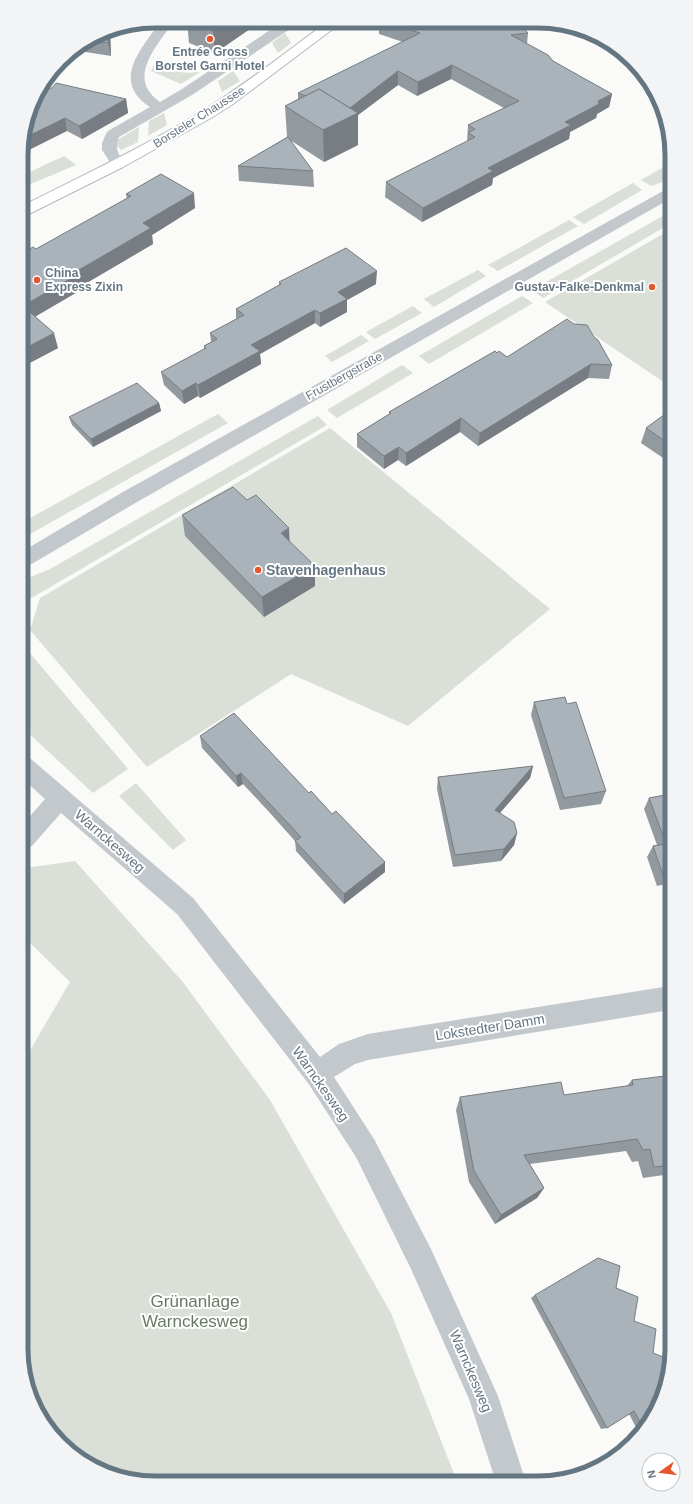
<svg xmlns="http://www.w3.org/2000/svg" width="693" height="1504" viewBox="0 0 693 1504" font-family="Arial,sans-serif">
<rect width="100%" height="100%" fill="#fafaf8"/>
<g fill="#dadfd7">
<polygon points="285,33 291,43 278,53 272,43"/>
<path d="M 158,57 C 171,73 180,74 200,72 L 181,84 L 151,71 Z"/>
<polygon points="233,71 240,81 222,92 218,81"/>
<polygon points="164,113 167,125 148,136 149,121"/>
<polygon points="139,127 138,142 121,150 116,145 117,140"/>
<polygon points="64,156 76,165 21,188 21,176"/>
<polygon points="662,168 668,172 668,180 651,186 641,180"/>
<polygon points="633,183 642,190 584,224 573,217"/>
<polygon points="668,213 668,225 543,298 532,290"/>
<polygon points="569,220 578,226 498,271 488,265"/>
<polygon points="668,231 668,385 545,302"/>
<polygon points="478,270 486,276 434,307 424,299"/>
<polygon points="522,296 533,303 429,364 419,356"/>
<polygon points="413,306 422,313 375,339 366,332"/>
<polygon points="361,335 369,341 332,362 325,356"/>
<polygon points="402,365 413,373 337,418 327,410"/>
<polygon points="218,414 228,423 23,538 23,522"/>
<polygon points="318,416 327,425 23,603 23,580 50,569"/>
<polygon points="330,428 550,609 408,726 291,674 147,767 30,630 40,598"/>
<polygon points="23,645 128,769 93,793 23,728"/>
<polygon points="136,783 186,840 173,850 119,796"/>
<polygon points="75,861 182,981 270,1100 391,1313 456,1479 129,1480 67,1449 39,1416 26,1384 25,1059 70,982 24,937 24,870 25,868"/>
</g>
<g fill="none" stroke-linecap="round" stroke-linejoin="round">
<defs>
<path id="secondary" d="M 327,22 L 342,22 L 233,104 L 211,118 L 123,167 L 27,215 L 22,217 L 22,206 C 82,176 143,147 201,112 C 245,85 286,52 327,22 Z"/>
</defs>
<use href="#secondary" stroke="#b3babf" stroke-width="2"/>
<g fill="#c3c8cc" fill-rule="evenodd">
<path d="M 161,21 L 174,21 C 158,45 125,78 160,102 L 182,89 L 282,22 L 298,22 L 296,25 L 192,95 L 119,137 C 114,148 119,155 125,164 L 123,167 L 118,168 L 113,167 L 102,150 L 102,143 L 106,134 L 108,131 L 150,107 C 110,81 142,48 161,21 Z"/>
<polygon points="668,190 668,200 137,502 30,565 23,567 23,551 123,492 663,191"/>
<polygon points="23,757 31,759 193,898 320,1057 339,1044 368,1034 670,986 670,1010 368,1060 355,1064 334,1077 374,1139 431,1249 498,1396 525,1479 495,1479 469,1399 411,1269 356,1157 308,1083 177,914 61,813 32,846 24,849 24,823 45,799 24,780"/>
</g>
<use href="#secondary" fill="#fff" fill-rule="evenodd"/>
</g>
<g fill="#929a9f">
<polygon points="187,21 260,22 215,53 189,43"/>
<polygon points="379,22 519,23 528,33 527,44 553,61 612,94 609,107 597,114 596,118 570,132 569,139 493,178 492,185 422,222 385,197 386,182 467,142 468,125 504,108 451,79 417,96 398,85 358,115 358,145 324,162 290,140 313,171 314,187 239,181 238,166 287,137 285,106 298,99 298,93 403,42 379,34"/>
<polygon points="110,30 111,56 73,50 104,31"/>
<polygon points="35,96 126,99 128,113 82,139 67,131"/>
<polygon points="126,194 195,208 152,235 153,244 78,288 79,291 35,316 58,348 22,367 36,249 127,199"/>
<polygon points="279,282 376,284 347,300 347,312 320,327 315,323 260,354 261,364 200,398 198,396 184,404 164,385 161,372 204,349 204,346 211,342 210,333 236,319 236,309 279,285"/>
<polygon points="594,337 612,365 609,379 588,378 478,446 460,432 406,466 398,460 384,469 357,447 357,434 389,414 389,412 497,353 507,357"/>
<polygon points="159,403 161,411 93,447 72,425 69,417"/>
<polygon points="668,412 669,462 641,443 646,428"/>
<polygon points="182,515 290,542 315,586 264,617 185,536"/>
<polygon points="534,702 567,704 606,791 601,804 560,810 531,715"/>
<polygon points="200,736 309,793 385,872 344,904 296,851 295,841 270,813 243,784 238,787 202,748"/>
<polygon points="533,766 530,778 500,813 517,833 514,845 501,861 453,867 437,789 438,777"/>
<polygon points="670,794 670,883 657,886 647,857 653,846 657,845 644,809 649,798"/>
<polygon points="632,1080 668,1086 671,1085 671,1174 643,1178 638,1161 632,1162 626,1151 530,1164 544,1188 537,1198 495,1224 469,1182 456,1110 460,1097 564,1095 627,1086"/>
<polygon points="616,1288 653,1353 662,1400 640,1435 629,1414 607,1428 601,1429 531,1298 535,1295"/>
</g>
<g fill="#777d82">
<polygon points="227,21 260,22 215,53 213,31"/>
<polygon points="108,30 110,30 111,56 108,43"/>
<polygon points="452,65 451,79 417,96 418,82"/>
<polygon points="398,71 398,85 358,115 358,145 324,162 323,130 346,110"/>
<polygon points="612,94 609,107 597,114 596,118 570,132 569,139 493,178 492,185 422,222 423,208 488,168 565,122 598,101"/>
<polygon points="126,99 128,113 82,139 79,126"/>
<polygon points="65,118 67,131 21,154 21,146 24,138"/>
<polygon points="194,193 195,208 152,235 153,244 78,288 79,291 28,321 23,306 72,274 143,223"/>
<polygon points="377,271 376,284 347,300 347,312 320,327 320,313 338,292"/>
<polygon points="315,310 315,323 260,354 261,364 200,398 198,385 251,345"/>
<polygon points="54,333 58,348 22,367 22,350"/>
<polygon points="591,364 588,378 478,446 480,433"/>
<polygon points="196,383 198,396 184,404 182,391"/>
<polygon points="159,403 161,411 93,447 91,439"/>
<polygon points="461,418 460,432 406,466 406,453"/>
<polygon points="399,447 398,460 384,469 384,456"/>
<polygon points="289,528 290,548 281,533"/>
<polygon points="315,566 315,586 264,617 262,597"/>
<polygon points="533,766 530,778 492,822 495,810"/>
<polygon points="241,773 243,784 238,787 236,776"/>
<polygon points="517,833 514,845 501,861 504,849"/>
<polygon points="385,862 385,872 344,904 344,894"/>
<polygon points="544,1188 537,1198 495,1224 501,1215"/>
</g>
<g fill="#aab3b9" stroke="#777d82">
<polygon points="187,21 227,21 213,31"/>
<polygon points="387,22 519,23 528,33 511,35 548,55 553,61 612,94 598,101 599,104 565,122 571,125 488,168 493,171 423,208 386,182 475,137 468,133 475,129 468,125 519,101 452,65 418,82 398,71 350,108 319,89 306,96 298,93 420,33"/>
<polygon points="108,30 108,43 90,40 104,31"/>
<polygon points="56,83 126,99 79,126 65,118 24,138 35,96 40,89 52,88"/>
<polygon points="319,89 358,113 323,130 285,106"/>
<polygon points="288,137 313,171 238,166"/>
<polygon points="161,174 194,193 143,223 151,228 72,274 75,276 23,306 54,333 22,350 22,253 33,247 36,249 131,196 126,194"/>
<polygon points="346,248 377,271 338,292 347,299 320,313 315,310 251,345 260,351 198,385 196,383 182,391 161,372 206,348 204,346 217,339 210,333 244,315 236,309 281,284 279,282"/>
<polygon points="567,319 574,324 587,325 594,337 598,340 612,365 591,364 480,433 461,418 406,453 399,447 384,456 357,434 391,413 389,412 495,351 497,353 499,351 507,357"/>
<polygon points="137,383 159,403 91,439 69,417"/>
<polygon points="668,412 668,443 646,428"/>
<polygon points="233,487 247,500 256,495 289,528 281,533 315,566 262,597 182,515"/>
<polygon points="565,697 567,704 576,702 606,791 564,798 534,702"/>
<polygon points="234,713 309,793 311,791 332,814 336,811 385,862 344,894 295,841 301,837 269,803 241,773 236,776 200,736"/>
<polygon points="533,766 495,810 514,822 517,833 504,849 455,855 438,777"/>
<polygon points="670,794 670,874 663,875 653,846 666,844 649,798"/>
<polygon points="665,1076 668,1086 671,1085 671,1165 654,1167 650,1149 643,1150 637,1139 524,1155 544,1188 501,1215 474,1171 460,1097 561,1082 564,1095 633,1085 632,1080"/>
<polygon points="598,1258 620,1266 616,1288 638,1297 634,1321 656,1329 653,1353 671,1360 662,1400 644,1429 634,1411 607,1428 535,1295"/>
</g>
<g fill="#e4572e" stroke="#fff" stroke-width="1.5">
<circle cx="210" cy="39" r="4"/>
<circle cx="37" cy="280" r="4"/>
<circle cx="652" cy="287" r="4"/>
<circle cx="258" cy="570" r="4"/>
</g>
<g text-anchor="middle" stroke-width="4" stroke-linejoin="round" paint-order="stroke">
<g font-size="12" font-weight="bold" fill="#657683" stroke="#fff">
<text x="210" y="56">Entrée Gross<tspan x="210" dy="14">Borstel Garni Hotel</tspan></text>
<text x="45" y="277" text-anchor="start">China<tspan x="45" dy="14">Express Zixin</tspan></text>
<text x="644" y="291" text-anchor="end">Gustav-Falke-Denkmal</text>
</g>
<g font-size="12" fill="#657683" stroke="#fff">
<text transform="translate(199 117) rotate(-32)" y="4">Borsteler Chaussee</text>
<text transform="translate(344 376) rotate(-29)" y="4">Frustbergstraße</text>
</g>
<g font-size="14" font-weight="bold" fill="#657683" stroke="#fff" text-anchor="start">
<text x="266" y="575">Stavenhagenhaus</text>
</g>
<g font-size="14" fill="#657683" stroke="#fff">
<text transform="translate(110 841) rotate(41)" y="5">Warnckesweg</text>
<text transform="translate(490 1027) rotate(-9)" y="5">Lokstedter Damm</text>
<text transform="translate(321 1084) rotate(55)" y="5">Warnckesweg</text>
<text transform="translate(471 1371) rotate(67)" y="5">Warnckesweg</text>
</g>
<g font-size="17" fill="#687a64" stroke="#fff">
<text x="195" y="1307">Grünanlage<tspan x="195" dy="20">Warnckesweg</tspan></text>
</g>
</g>
<path d="M0 0H693V1504H0ZM155 28H538A127 127 0 0 1 665 155V1349A127 127 0 0 1 538 1476H155A127 127 0 0 1 28 1349V155A127 127 0 0 1 155 28Z" fill="#f3f4f5" fill-rule="evenodd"/>
<path fill="none" stroke="#657683" stroke-width="5" d="M155 28H538A127 127 0 0 1 665 155V1349A127 127 0 0 1 538 1476H155A127 127 0 0 1 28 1349V155A127 127 0 0 1 155 28Z"/>
<g transform="translate(661 1472) rotate(256)"><circle r="19" fill="#ffffff" stroke="#c1c8cd"/>
<path d="M0-3L7 15L0 10L-7 15Z" fill="#e4572e"/>
<text y="-6" font-size="11" font-weight="bold" text-anchor="middle" fill="#657683">N</text>
</g>
</svg>
